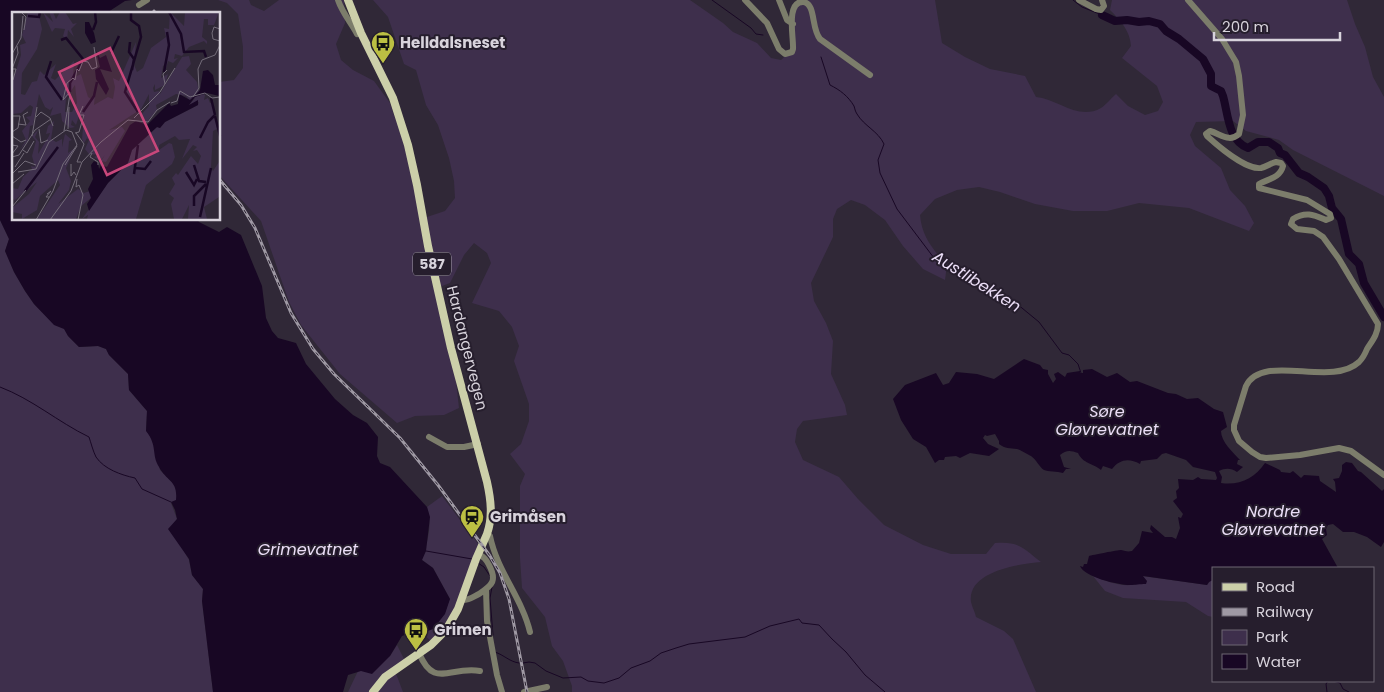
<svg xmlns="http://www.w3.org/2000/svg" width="1384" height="692" viewBox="0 0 1384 692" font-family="Poppins,sans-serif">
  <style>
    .green { fill: #3e2f4c }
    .water { fill: #180724 }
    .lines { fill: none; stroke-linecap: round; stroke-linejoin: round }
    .stream { stroke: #180724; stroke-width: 1 }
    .river { stroke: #180724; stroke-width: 8 }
    .minor { stroke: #7c7d6b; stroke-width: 6 }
    .major { stroke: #cccfa9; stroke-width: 8 }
    .rail-casing { stroke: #9f99a4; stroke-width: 3 }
    .rail { stroke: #261e2d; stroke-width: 1; stroke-dasharray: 4; stroke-linecap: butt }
    .labels { text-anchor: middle; stroke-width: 4; stroke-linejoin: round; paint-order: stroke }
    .shield { fill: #261e2d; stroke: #a39da8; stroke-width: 1 }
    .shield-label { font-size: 14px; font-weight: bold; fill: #d8d3dc }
    .poi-label { font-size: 15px; font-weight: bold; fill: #d8d3dc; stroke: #261e2d; text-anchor: start }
    .street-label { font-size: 15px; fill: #d8d3dc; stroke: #261e2d }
    .water-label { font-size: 16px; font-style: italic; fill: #ebdef7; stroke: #261e2d }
    .inset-river { fill: none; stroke: #180724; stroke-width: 2.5 }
    .inset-road { fill: none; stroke: #736c79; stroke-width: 1 }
    .view { fill: #c8477b; fill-opacity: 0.15; stroke: #c8477b; stroke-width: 2.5 }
    .inset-edge { fill: none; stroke: #d8d3dc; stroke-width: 2.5 }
  </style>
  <rect width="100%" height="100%" fill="#302837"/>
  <path class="green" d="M218 0H249L251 5 264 11 279 0H344L345 23 336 44 341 60 353 70 374 81 390 103 395 118 405 139 424 218 445 211 455 198 454 181 449 158 438 125 426 105 416 70 404 64 388 17 373 0H690L723 23 733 32 757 43 771 58 781 60 791 51 793 8 804 0H935L942 43 965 57 990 69 1025 76 1036 97C1058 99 1078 121 1101 108 1106 105 1111 98 1116 94L1128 106 1145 115 1158 111 1163 102 1157 86 1122 58 1131 46C1130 31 1121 21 1110 10L1112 0H1347L1355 24 1365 47 1373 77 1384 97V196L1293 150 1279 140 1246 131 1233 121 1196 122 1190 135 1195 146 1221 168 1230 190 1245 206 1254 223 1249 231 1189 208 1139 203 1107 211H1073L1035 204 1000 192 979 187 957 190 935 199 920 215C922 237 932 248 947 265L945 280 923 269 903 246 885 220 865 205 851 200 837 209 833 219V237L811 283 814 301 826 323 833 341 831 374 845 405 847 415 803 421 797 429 795 442 803 460 839 477 858 499 884 525 923 545 951 554H986L995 543C1019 541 1023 548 1041 562 1019 564 967 571 971 602 972 607 975 612 976 617L1004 631 1013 639 1036 692H572V686L563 661 552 646 545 617 522 588 520 558V486L525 474 510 454 521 444 529 421V404L514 361 519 346 512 327 499 311 472 303 491 263 487 253 474 243 464 255 450 283 437 288 455 372 459 408 444 415 415 416 397 423 340 374 301 325 289 302 261 221 219 175V82L234 80 243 68V47L238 14 227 3Z
    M0 220 9 239 5 251 14 272 25 291 34 304 54 324 64 328 68 336 79 347 98 346 106 349 109 355 128 374 129 390 147 411 146 430 153 439 160 470 176 486 177 500 171 503 177 519 174 523 180 544 189 560 192 575 203 589 202 601 213 692H0Z
    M442 496 479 545 452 616 443 630 431 641 422 633 433 629 450 599 433 568 422 560C427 543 433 525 427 507Z
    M1093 576C1106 581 1125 589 1139 583L1142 576 1207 585 1211 580 1213 581V617L1208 616 1186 602 1123 598 1105 591Z
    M397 645 406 663 395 671 403 692H348L358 671 390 656Z"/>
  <path class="water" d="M0 0H132L125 1 105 14H14V219H197L199 222 219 232 227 227 241 235 262 286 266 318 272 331 278 338 296 343 306 364 335 399 353 415 367 423 378 437 377 456 380 463 390 467 427 507 430 517 426 551 422 560 433 568 450 599 445 614 433 629 422 633 413 632 402 636 390 656 372 674 361 671 348 675 343 692H213L202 601 203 589 192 575 189 559 168 529 177 519 175 510 171 502 176 500C178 480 167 482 159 467 151 454 158 446 146 431L147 411 129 390 128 374 109 355 106 349 98 346 79 347 68 336 64 329 54 325 34 304 25 291 14 272 5 251 9 239 0 220Z
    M1024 359 1040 365 1043 369 1048 370V374L1053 383 1056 379 1054 374 1058 372 1065 377 1067 373 1080 371V373H1083V370L1092 369 1107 377 1117 373 1130 382 1137 381 1168 393 1176 394 1187 399 1198 398 1214 409 1223 412 1227 427 1221 431C1221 442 1233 452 1240 460H1238L1237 464 1243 467 1237 472C1231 468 1225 468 1219 471L1222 477 1221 483C1239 486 1255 478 1265 463L1280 470 1281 472 1290 473 1293 471 1301 478 1304 475 1319 476 1320 481 1336 492 1335 482 1333 479 1339 478 1342 471V465L1346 462 1352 463 1358 471 1361 472 1381 490 1382 491 1384 489V542L1381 547 1367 537 1354 532H1343L1333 524 1328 525 1326 529 1327 535 1322 539 1338 568H1213V580L1209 582 1207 585 1143 576 1147 581 1146 584C1139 584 1136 585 1130 585 1118 585 1084 577 1080 566L1083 567 1084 564H1087L1089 556C1092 555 1118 550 1121 550 1126 551 1127 552 1132 551L1139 543 1142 531 1153 533 1150 529 1151 525 1165 537H1172L1176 539 1180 528 1178 517 1181 518 1183 514 1173 501 1177 498 1176 491 1179 488 1178 479 1193 480 1198 477 1201 479 1216 480 1217 478 1215 472 1193 467 1186 460 1166 453 1162 454 1157 459 1141 461 1140 464C1129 458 1120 459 1112 469L1103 466 1101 470C1093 463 1083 464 1078 453 1070 450 1066 450 1060 455L1064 467 1071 469H1066L1063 473C1057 471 1048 472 1044 470 1039 467 1037 460 1031 456 1027 454 1021 450 1017 449 1010 448 1005 449 999 444V441L995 434 987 436 985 435 983 438 988 444 999 449 989 456 970 453 960 458 956 456 945 457 944 460H939L935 463 926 447 913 439 901 420 893 399 905 385 936 373 943 385 949 383 956 372 977 374 994 379Z"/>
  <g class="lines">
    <path class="stream" d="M712 0 751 28 756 34 763 35
      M1073 0 1082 7 1102 15
      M821 57 830 85C840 90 848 96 854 106 855 109 855 111 857 114 864 126 878 131 884 144L878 160 880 173 897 209 934 258 947 268 1011 299 1039 322 1062 353 1069 355 1078 364 1081 373
      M0 387C32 399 58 422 89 437 91 443 93 451 96 457 104 469 121 475 135 478L142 489 171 502
      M426 551 472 559
      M478 563 484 567 490 576
      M492 587 490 598 493 635
      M495 652C504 655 510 662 519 663
      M523 663 529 662 535 663 546 671 563 678 581 677 588 681 604 683 619 678 631 668 650 661 661 653 676 648 689 644 745 637 770 626 799 619 802 623 819 625 832 639 846 652 865 675 885 692
      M1333 681 1340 683 1343 689 1349 692
      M1327 692 1326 684 1328 681"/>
    <path class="river" d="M1102 15 1115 21 1127 20 1139 22 1149 21 1160 24 1166 31 1179 39 1203 59 1211 74V86L1221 91 1223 96C1228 113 1228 141 1248 148L1258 142H1269L1278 148 1280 153 1285 155 1299 173 1308 177 1324 188 1329 196 1332 208 1341 219 1349 254 1359 264 1364 283 1384 317"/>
    <path class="minor" d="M338 0C342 12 351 23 357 34
      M745 0 767 23 779 49 785 54 792 52 793 49C794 39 785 0 804 2 816 5 811 28 820 39L870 75
      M779 0 787 20 793 24
      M1079 0 1096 9 1101 10 1104 6 1102 0
      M1188 0 1222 39 1236 62 1239 76 1243 115 1239 134C1229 143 1221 134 1210 131L1206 134 1207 136C1218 146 1246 170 1261 168 1266 167 1271 163 1276 162L1281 163 1283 166C1280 178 1268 179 1259 184V188L1307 200 1330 214 1331 218 1326 220C1314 215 1306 211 1293 219L1291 224 1297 229 1314 231 1323 237 1339 259 1378 324C1378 334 1372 341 1367 349 1365 354 1363 358 1359 362 1331 388 1263 352 1246 386L1234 425V430L1239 441 1252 452 1260 457 1266 458 1300 455 1339 448 1351 451 1384 475
      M139 5 147 0
      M429 437 447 447H464L478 444
      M487 534 490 536C497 571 522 598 530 632
      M486 590 487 621 497 675 502 692
      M461 600C468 601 473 597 479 594 493 585 497 580 489 565 486 559 484 557 478 554
      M419 653C434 689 449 666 480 671
      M524 692 547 687"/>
    <path class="major" d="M348 0 361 33 393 98 408 145 417 185 428 246 451 348 487 482C491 500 493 517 487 534L476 559 458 609 446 630 431 645 385 677 373 692"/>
    <g class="rail-casing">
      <path id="rail" d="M153 14 154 11
        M219 179 241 205 255 228 291 313 313 349 334 374 400 438 438 485 490 556 500 573 509 599 527 692"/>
    </g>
    <use href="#rail" class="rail"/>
  </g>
  <defs>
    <g id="bus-pin" transform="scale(1.25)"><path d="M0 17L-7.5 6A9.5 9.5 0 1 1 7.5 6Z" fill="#bcbf43" stroke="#261e2d"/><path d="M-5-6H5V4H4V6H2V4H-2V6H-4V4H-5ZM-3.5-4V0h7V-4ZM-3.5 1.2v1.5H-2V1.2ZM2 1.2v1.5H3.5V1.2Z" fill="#111"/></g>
    <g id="station-pin" transform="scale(1.25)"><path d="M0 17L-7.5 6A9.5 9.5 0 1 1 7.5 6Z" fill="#bcbf43" stroke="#261e2d"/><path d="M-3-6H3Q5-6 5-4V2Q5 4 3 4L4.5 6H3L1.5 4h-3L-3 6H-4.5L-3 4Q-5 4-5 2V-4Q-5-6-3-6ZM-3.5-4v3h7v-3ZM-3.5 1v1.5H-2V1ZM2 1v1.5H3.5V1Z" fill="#111"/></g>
  </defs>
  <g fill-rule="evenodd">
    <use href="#bus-pin" x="383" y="43"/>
    <use href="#station-pin" x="472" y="517"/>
    <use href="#bus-pin" x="416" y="630"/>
  </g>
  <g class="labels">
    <rect class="shield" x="413" y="252.5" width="38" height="23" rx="4"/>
    <g class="shield-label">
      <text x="432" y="269">587</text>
    </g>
    <g class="poi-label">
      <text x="400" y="48">Helldalsneset</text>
      <text x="490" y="522">Grimåsen</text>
      <text x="434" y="635">Grimen</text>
    </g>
    <g class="street-label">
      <text transform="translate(467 348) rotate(76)" y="5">Hardangervegen</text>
    </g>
    <g class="water-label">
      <text transform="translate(977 281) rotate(32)" y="6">Austlibekken</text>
      <text x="1107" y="417">Søre<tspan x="1107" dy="18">Gløvrevatnet</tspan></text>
      <text x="1273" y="517">Nordre<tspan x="1273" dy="18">Gløvrevatnet</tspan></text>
      <text x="308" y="555">Grimevatnet</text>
    </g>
  </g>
  <g transform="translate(12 12)">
    <rect width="208" height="208" fill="#302837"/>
    <path d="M16 0H26L30 17 25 37 10 61 9 82 13 83 20 70 25 69 28 59 32 63 44 52 39 66 43 68 62 49 61 66 69 62 76 85 79 87 83 83 82 93 96 85 101 87 103 75 101 66 107 69 124 30 122 53 125 60 131 56 139 36 154 25 152 16 157 17 158 0 172 14 173 0H207L202 13H196V7H192L190 25 195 29V32L192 29 177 35 170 44 163 42 162 47 166 46 161 51 156 49 154 56V51L151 54 149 66 156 62 153 73 143 78V72L141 76 142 80 147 79 148 82 170 45 177 44 179 52 174 58 185 70 187 80 193 83 192 88 196 86 198 91 201 90 205 117 201 119 199 156 201 159 207 150V185L192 195 195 207H176L177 193 170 207H162L159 192 162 186 157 182 163 172 160 166 164 161 166 163 179 144 186 152 189 144 185 138 181 139 185 135 181 133 170 147 178 127 167 128 163 124 147 133V138L157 131 160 132 163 145 160 152 134 173 124 207H75L76 203 70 207 96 171 115 152 120 138 145 115 148 116 153 110 186 93 187 90 177 93 183 86 177 88 174 84 164 82 144 93 145 98 132 113 128 104 137 94V82L129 97 97 118 110 115 113 119 94 150 89 149 93 143 88 149 82 145 87 143 77 142 73 137 77 128 75 126 72 131 70 127 72 105 67 104 64 113 60 108 59 113 63 115 58 116 50 109 49 101 38 104 41 95 38 98 33 95 27 82 21 113 18 114 16 128 8 138 14 128 10 119 18 109 14 105 19 104 21 95 18 93 9 101 0 102V71L9 43 8 33 14 31 10 23ZM63 73 65 91 60 100H53L54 86ZM31 0 41 10 37 0H41L44 7 48 0H53L61 12 65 11 59 17 62 25 56 18 55 28 51 24 53 17 43 16 40 20ZM42 109 39 127 44 130 50 127V135L53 122 60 128 57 129 56 141 63 136 54 156 59 169 57 178 46 192 66 177 72 181 78 179 79 186 69 194 64 207H25L48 173 46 168 28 184 25 198 10 207V202L0 200V196L17 182 25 170 3 188 0 187V176L6 177 11 165 20 157 19 154 23 155 20 144 24 129 20 124 26 118 23 125 27 130 26 142 37 124 38 121 34 122 36 114Z" fill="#3e2f4c" fill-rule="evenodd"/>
    <path d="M73 10H77L82 21 84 30 79 32 73 21ZM84 39 88 46 94 43 100 60 88 57 97 77 94 83 84 67 83 58 88 55ZM196 58 201 63 203 73H207V84L195 81 183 85 177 93 186 88V93L153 110 148 116 145 115 120 138 116 151 96 171 77 199 75 192 79 186 76 177 81 167 79 153 82 149 86 151 87 157 89 153 95 155 118 113 124 109 135 113 157 91 159 94 166 92 167 82 178 88 188 78 191 59Z" fill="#180724"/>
    <path class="inset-river" d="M119 0V8L127 14 129 25 113 80 126 100M157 0 169 22 172 40 192 39 194 45M16 4 27 5 28 0M81 18 84 10 83 0M49 28 54 26 71 47M118 30 117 40 122 47 120 58M99 41 107 24M39 49 34 65 50 88M152 60 157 33 155 20M58 80V71L70 49M199 86 203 103M71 100 82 84 85 70M203 104 208 124M188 126 196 110 203 103M182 153 187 169 194 170M123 156 133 157 139 149M174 160 182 173 185 167M122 162 126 133M13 179 46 135M182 194V184L194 172M188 205 199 156"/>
    <path class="inset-road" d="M9 0 14 5 12 18M208 17 202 15 200 21 201 27 208 29M0 42 9 26 11 4M0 57 6 41 5 34M0 57H4L1 68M153 72 151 62 155 58M57 81 51 88 55 71 61 66 63 68 65 57 67 59 71 49 76 50 80 57 85 55 82 35M181 85 187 76 186 57 190 48 203 43 208 33M159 91 165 89 168 79 178 85 193 81 200 86 208 85M0 104H8L6 116 0 120M24 105 29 100 38 106 41 114M122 106 148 80 163 56M6 112 14 113 11 103 16 100M27 117 29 131 36 128M56 117 57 95M52 119 58 82M63 121 67 120 72 103H67L71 94M64 121 72 132 65 150H69M0 124 9 130 14 128M20 124 25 95M0 133 6 134 0 142M11 138 15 141 22 129M80 141 78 145 86 150V153M0 145 7 143 23 118 39 107M59 152V164L62 160 64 163M53 153 65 134M3 155 12 141M6 160 24 157 37 130 54 118 60 120 65 133 51 152 41 179 24 208M0 162 13 149 24 153M65 167 64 175 67 173 71 183 66 208M0 172 12 162M35 182 39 179 34 185H37M0 195 14 178M38 208 59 179 70 150 89 130 116 108 136 110 145 98 158 90"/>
    <path class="view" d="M98 36 146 139 95 163 47 60Z"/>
    <rect width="208" height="208" class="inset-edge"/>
  </g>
  <rect x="1212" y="567" width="162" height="115" fill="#261e2d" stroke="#6d6673"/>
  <rect x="1222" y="583" width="25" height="8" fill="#cccfa9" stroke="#6d6673"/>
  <text x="1256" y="592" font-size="15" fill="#d8d3dc">Road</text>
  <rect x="1222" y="608" width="25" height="8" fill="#9f99a4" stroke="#6d6673"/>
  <text x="1256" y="617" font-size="15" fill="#d8d3dc">Railway</text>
  <rect x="1222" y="630" width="25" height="15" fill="#3e2f4c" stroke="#6d6673"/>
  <text x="1256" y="642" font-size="15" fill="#d8d3dc">Park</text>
  <rect x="1222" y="654" width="25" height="15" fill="#180724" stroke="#6d6673"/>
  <text x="1256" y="667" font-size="15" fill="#d8d3dc">Water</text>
  <path d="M1214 32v8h126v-8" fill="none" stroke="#d8d3dc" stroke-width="2.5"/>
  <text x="1222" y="32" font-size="15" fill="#d8d3dc" stroke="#261e2d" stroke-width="4" paint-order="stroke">200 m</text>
</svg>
